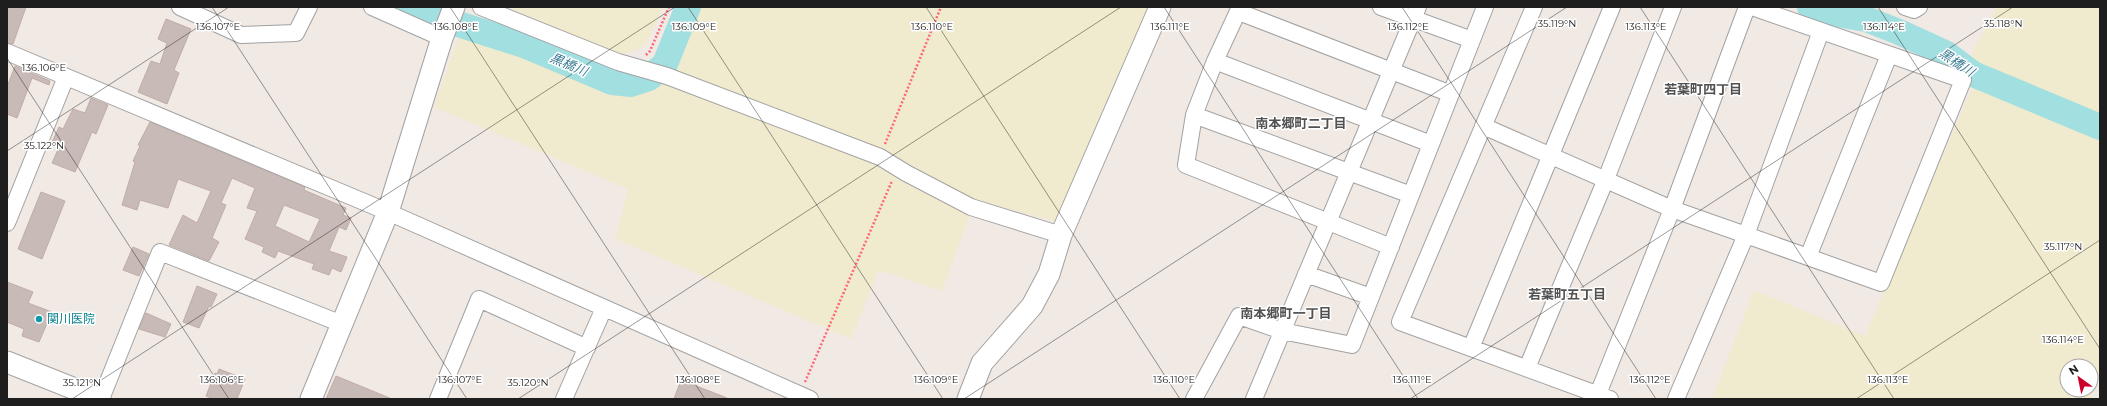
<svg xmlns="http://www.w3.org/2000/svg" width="2107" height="406" viewBox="0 0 2107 406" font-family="Montserrat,'Noto Sans JP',sans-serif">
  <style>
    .farmland { fill: #f0ebce; fill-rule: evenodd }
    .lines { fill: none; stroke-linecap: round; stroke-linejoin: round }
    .river { stroke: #a2dfe0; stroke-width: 26 }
    .building { fill: #c8bab7; stroke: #c2aca5; fill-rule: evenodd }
    .minor-casing { stroke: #a2a2a2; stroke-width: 18 }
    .tertiary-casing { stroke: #a2a2a2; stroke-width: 23 }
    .path { stroke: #ff6676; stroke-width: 2.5; stroke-dasharray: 2 2; stroke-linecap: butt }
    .minor { stroke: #fff; stroke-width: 16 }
    .tertiary { stroke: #fff; stroke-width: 21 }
    .ticks { fill: none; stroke: #1e1e1e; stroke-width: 1; stroke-opacity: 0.45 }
    .culture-dot { fill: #0f9aa8; stroke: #fff; stroke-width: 1.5 }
    .labels { text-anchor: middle; stroke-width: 3; stroke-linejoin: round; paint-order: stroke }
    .culture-label { font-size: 12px; fill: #0d838f; stroke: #fff; text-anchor: start }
    .water-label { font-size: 13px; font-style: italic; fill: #3b7a93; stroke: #fff }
    .neighbourhood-label { font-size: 13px; font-weight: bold; fill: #515151; stroke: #fff }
    .ticks-label { font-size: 10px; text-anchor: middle; fill: #1e1e1e; stroke: #fff; stroke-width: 3; stroke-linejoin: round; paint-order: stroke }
  </style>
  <rect width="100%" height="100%" fill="#f0e9e4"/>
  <path class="farmland" d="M506 7H664L645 45 632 52 620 54Z
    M698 7H1150L1057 222 975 200 942 291 879 270 851 339 616 239 628 189 434 107 460 34 604 87 632 90 655 84 673 66Z
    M1997 7H2100V375L2090 399H1712L1754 290 1865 336 1981 67 1969 58ZM2067 366H2091V390H2067Z"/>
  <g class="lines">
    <path class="river" d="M411 7 430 15 524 45 612 82 631 84 649 78 665 64 688 7
      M1810 7 1819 11 1866 19 1899 32 1945 53 1973 74 2100 127"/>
  </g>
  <path class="building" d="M7 7H26L13 44 7 43Z
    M166 19 191 29 174 70 179 73 167 104 138 92 151 61 160 64 167 43 158 39Z
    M15 66 50 81 49 85 32 78 17 118 7 114V87Z
    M91 98 108 105 96 134 92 132 75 172 52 163 60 145 52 142 59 127 63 129 73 109 85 113Z
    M150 122 305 187 304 190 346 208 343 215 351 218 346 230 339 227 329 251 347 257 341 272 332 268 329 275 312 269 314 264 278 251 275 258 262 252 264 247 245 239 257 211 247 208 255 188 232 178 221 203 226 205 212 238 219 242 209 261 169 245 183 215 197 223 211 191 178 179 168 208 140 200 137 210 122 205 135 162 133 161 140 146 138 145ZM284 205 320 219 309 242 275 226Z
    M41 192 65 201 42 259 18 249Z
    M133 247 149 254 139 276 123 270Z
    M7 282 33 292 28 303 52 312 39 342 22 336 24 329 7 322Z
    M197 286 217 294 211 307 209 306 199 328 183 322Z
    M146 313 171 324 165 337 139 329Z
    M219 369 245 379 237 399H214L206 396 215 373 217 374Z
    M336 376 392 399H326Z
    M681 380 727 398V399H674Z"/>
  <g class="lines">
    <g class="minor-casing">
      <path id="minor" d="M180 7 241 35 296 33 309 7
        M372 7 442 38
        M481 7 618 62 667 76 880 157 906 173 971 207 1061 235
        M1240 7 1215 61 1194 115 1186 165 1391 247
        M1381 7 1472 40
        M1534 7 1400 322 1610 399
        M1905 7 1914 10 1919 7
        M1239 12 1451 94
        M7 52 388 212 810 399
        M1215 61 1431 144
        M1194 115 1411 195
        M1483 126 1672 209 1746 235 1821 31
        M7 223 66 77
        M1808 257 1889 55
        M1306 274 1371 297
        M1471 348 1612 7
        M1527 368 1606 179 1673 7
        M1598 394 1672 209 1747 7
        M101 399 160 252 342 324
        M438 399 479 299 587 348
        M564 399 604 308
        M1194 399 1239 316 1282 331 1352 345 1485 7
        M1254 399 1418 7
        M1676 399 1746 235 1881 283 1963 80 1752 7"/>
    </g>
    <g class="tertiary-casing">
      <path id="tertiary" d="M7 362 100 399
        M311 399 388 212 442 38 454 7
        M968 399 982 363 1032 306 1049 274 1061 235 1160 7
        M1595 399 1598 394"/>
    </g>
    <path class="path" d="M646 55 650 51 669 7
      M885 144 941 7
      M805 382 892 181"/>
    <use href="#minor" class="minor"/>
    <use href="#tertiary" class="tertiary"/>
  </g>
  <path class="ticks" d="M212 7 467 399M450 7 705 399M688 7 943 399M926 7 1180 399M1164 7 1418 399M1402 7 1656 399M1640 7 1894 399M1878 7 2100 349M7 58 229 399M7 151 229 7M72 399 675 7M518 399 1121 7M964 399 1567 7M1410 399 2013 7M1856 399 2100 240"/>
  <circle class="culture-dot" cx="39" cy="319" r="4"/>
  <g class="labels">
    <g class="culture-label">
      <text x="47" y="323">関川医院</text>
    </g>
    <g class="water-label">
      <text transform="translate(1957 62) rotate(33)" y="5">黒橋川</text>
      <text transform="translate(569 64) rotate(23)" y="5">黒橋川</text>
    </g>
    <g class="neighbourhood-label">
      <text x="1703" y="94">若葉町四丁目</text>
      <text x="1301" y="128">南本郷町二丁目</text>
      <text x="1567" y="299">若葉町五丁目</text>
      <text x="1286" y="318">南本郷町一丁目</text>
    </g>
  </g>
  <g class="ticks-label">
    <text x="1557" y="27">35.119°N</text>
    <text x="2003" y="27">35.118°N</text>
    <text x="218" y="30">136.107°E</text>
    <text x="456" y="30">136.108°E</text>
    <text x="694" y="30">136.109°E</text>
    <text x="932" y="30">136.110°E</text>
    <text x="1170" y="30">136.111°E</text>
    <text x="1408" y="30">136.112°E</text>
    <text x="1646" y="30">136.113°E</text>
    <text x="1884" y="30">136.114°E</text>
    <text x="44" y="71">136.106°E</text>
    <text x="44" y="149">35.122°N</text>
    <text x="2063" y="250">35.117°N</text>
    <text x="2063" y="343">136.114°E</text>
    <text x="222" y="383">136.106°E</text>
    <text x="460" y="383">136.107°E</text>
    <text x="698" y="383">136.108°E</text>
    <text x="936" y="383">136.109°E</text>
    <text x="1174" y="383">136.110°E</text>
    <text x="1412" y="383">136.111°E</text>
    <text x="1650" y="383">136.112°E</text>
    <text x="1888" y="383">136.113°E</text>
    <text x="82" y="386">35.121°N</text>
    <text x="528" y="386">35.120°N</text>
  </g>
  <rect width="2107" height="406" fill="none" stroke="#1e1e1e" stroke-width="16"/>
  <g transform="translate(2079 378) rotate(327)"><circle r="19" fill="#ffffff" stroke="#a5a5a5"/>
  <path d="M0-3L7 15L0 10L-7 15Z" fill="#cd002b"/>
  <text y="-6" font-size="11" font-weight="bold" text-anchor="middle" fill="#1e1e1e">N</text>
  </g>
</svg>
